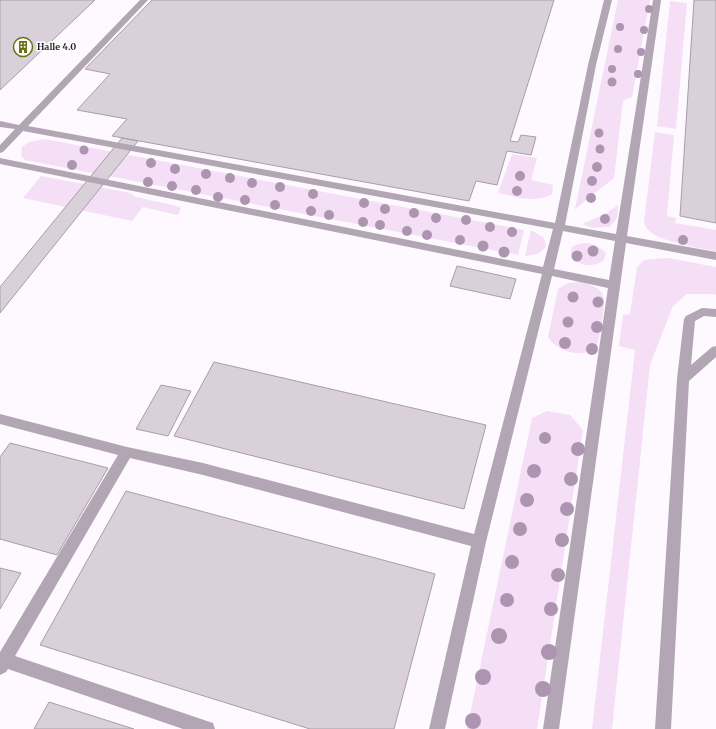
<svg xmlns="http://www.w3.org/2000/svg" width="716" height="729" viewBox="0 0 716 729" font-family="Merriweather,serif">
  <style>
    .green { fill: #f4dff7 }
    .building { fill: #d9d0da; stroke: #a79ea8 }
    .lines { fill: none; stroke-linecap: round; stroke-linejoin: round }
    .minor { fill: #b2a5b4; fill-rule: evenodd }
    .tree { fill: #ad95b1 }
    .labels { text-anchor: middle; stroke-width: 3; stroke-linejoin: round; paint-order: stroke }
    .far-poi-label { font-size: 9px; font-weight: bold; fill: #211e22; stroke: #fff; text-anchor: start }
  </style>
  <rect width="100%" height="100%" fill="#fdf9fe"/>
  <path class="green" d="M618 0H650L632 97 623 101 614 178 575 209Z
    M670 1 687 3 676 129 657 126Z
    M655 132 674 135 667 216 676 218 675 223 716 230V251C699 248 660 242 648 230 646 228 645 225 644 222Z
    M45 139 524 230 518 255 25 160 21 155 22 147 29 142Z
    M512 154 537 158 531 180 553 185 552 194C534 204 518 197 498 193Z
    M41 176 131 193 136 197 181 207 178 215 143 207 132 221 23 198Z
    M618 205 617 218 610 227 592 228 582 224 607 213Z
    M531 230 544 238 546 246C541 254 534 255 525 256Z
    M585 243C593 243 600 247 606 253L604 260C593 270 566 265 572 247L578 244Z
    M668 258 716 267V295L712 294H687L673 306 650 365 612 729H592L635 350 619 346 623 315 630 314 637 267 644 260Z
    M580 282C607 288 606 296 602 321 600 330 599 340 596 349 581 358 557 352 548 337L558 289 568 283Z
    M547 411 570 415 583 430 537 729H467L532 418Z"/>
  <path class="building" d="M0 0H95L0 90Z
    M152 0H554L510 141 518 142 521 135 536 137 531 155 507 151 497 185 476 181 469 201 112 136 127 119 77 110 110 74 85 69Z
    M694 0H716V223L680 216Z
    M122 138 138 141 0 313V287Z
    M457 266 516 279 510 299 450 286Z
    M214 362 486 425 464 509 174 436Z
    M161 385 191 391 168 436 136 429Z
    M10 443 108 468 57 555 0 539V457Z
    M126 491 435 574 394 729H310L40 645Z
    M0 568 21 573 0 609Z
    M49 702 134 729H34Z"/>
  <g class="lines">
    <path class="minor" d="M140 0H148L28 126 555 223 588 65 604 0H612L596 65 565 225 616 234 653 0H661L627 236 716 252V260L626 243 559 729H543L608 288 552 276 486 542 445 729H429L471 546 203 475 130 458 15 656 207 721 213 723 215 729H183L8 669 6 672 0 675V652L118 455 0 424V414L127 447 203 463 474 534 542 274 0 164V158L543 267 553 229 23 131 3 152 0 153V145L15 129 0 127V121L19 125ZM563 231 615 241 609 280 554 269Z
      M702 308 716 309V317L704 316 695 321 691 365 712 347 716 346V357L689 381 671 729H655L677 379 684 319 686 316Z"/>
  </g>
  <g class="tree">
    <circle cx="649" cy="9" r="4"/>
    <circle cx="620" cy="27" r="4"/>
    <circle cx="644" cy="30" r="4"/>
    <circle cx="618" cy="49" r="4"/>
    <circle cx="641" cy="52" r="4"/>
    <circle cx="612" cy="69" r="4"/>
    <circle cx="638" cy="74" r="4"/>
    <circle cx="612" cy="82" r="4.5"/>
    <circle cx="599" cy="133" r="4.5"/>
    <circle cx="600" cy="149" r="4.5"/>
    <circle cx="84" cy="150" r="4.5"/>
    <circle cx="151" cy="163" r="5"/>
    <circle cx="72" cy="165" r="5"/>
    <circle cx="597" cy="167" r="5"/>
    <circle cx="175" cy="169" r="5"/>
    <circle cx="206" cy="174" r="5"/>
    <circle cx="520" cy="176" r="5"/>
    <circle cx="230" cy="178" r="5"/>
    <circle cx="592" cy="181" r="5"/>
    <circle cx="148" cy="182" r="5"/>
    <circle cx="252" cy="183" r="5"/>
    <circle cx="172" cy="186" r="5"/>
    <circle cx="280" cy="187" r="5"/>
    <circle cx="196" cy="190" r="5"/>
    <circle cx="517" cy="191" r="5"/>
    <circle cx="313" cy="194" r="5"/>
    <circle cx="218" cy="197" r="5"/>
    <circle cx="591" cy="198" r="5"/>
    <circle cx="245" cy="200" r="5"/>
    <circle cx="364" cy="203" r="5"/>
    <circle cx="275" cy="205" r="5"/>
    <circle cx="385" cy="209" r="5"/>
    <circle cx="311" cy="211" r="5"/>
    <circle cx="414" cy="213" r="5"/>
    <circle cx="329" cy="215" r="5"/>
    <circle cx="436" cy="218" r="5"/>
    <circle cx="605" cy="219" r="5"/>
    <circle cx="466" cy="220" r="5"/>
    <circle cx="363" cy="222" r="5"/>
    <circle cx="380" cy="225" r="5"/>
    <circle cx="490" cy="227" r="5"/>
    <circle cx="407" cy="231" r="5"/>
    <circle cx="512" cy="232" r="5"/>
    <circle cx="427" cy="235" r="5"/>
    <circle cx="460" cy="240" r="5"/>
    <circle cx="683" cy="240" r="5"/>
    <circle cx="483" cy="246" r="5.5"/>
    <circle cx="593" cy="251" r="5.5"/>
    <circle cx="504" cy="252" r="5.5"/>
    <circle cx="577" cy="256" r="5.5"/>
    <circle cx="573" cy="297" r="5.5"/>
    <circle cx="598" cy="302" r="5.5"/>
    <circle cx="568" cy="322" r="5.5"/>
    <circle cx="597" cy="327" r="6"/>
    <circle cx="565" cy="343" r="6"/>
    <circle cx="592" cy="349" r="6"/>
    <circle cx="545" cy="438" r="6"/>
    <circle cx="578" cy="449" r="7"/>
    <circle cx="534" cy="471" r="7"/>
    <circle cx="571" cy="479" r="7"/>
    <circle cx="527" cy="500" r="7"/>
    <circle cx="567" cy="509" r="7"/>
    <circle cx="520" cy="529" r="7"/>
    <circle cx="562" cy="540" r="7"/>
    <circle cx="512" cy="562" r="7"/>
    <circle cx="558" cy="575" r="7"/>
    <circle cx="507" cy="600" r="7"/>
    <circle cx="551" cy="609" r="7"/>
    <circle cx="499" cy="636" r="8"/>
    <circle cx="549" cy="652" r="8"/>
    <circle cx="483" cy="677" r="8"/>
    <circle cx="543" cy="689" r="8"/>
    <circle cx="473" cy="721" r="8"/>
  </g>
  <defs>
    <g id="building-ring" transform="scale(1)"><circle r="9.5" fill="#fff" stroke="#6c6f13" stroke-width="1.5"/><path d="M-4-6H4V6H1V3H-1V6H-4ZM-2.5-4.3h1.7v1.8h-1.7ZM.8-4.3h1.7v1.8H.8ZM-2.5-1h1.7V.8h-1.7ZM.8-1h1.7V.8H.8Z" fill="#6c6f13"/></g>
  </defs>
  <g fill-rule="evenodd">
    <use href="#building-ring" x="23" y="47"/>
  </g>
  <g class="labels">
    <g class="far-poi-label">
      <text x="37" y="50">Halle 4.0</text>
    </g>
  </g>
</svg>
